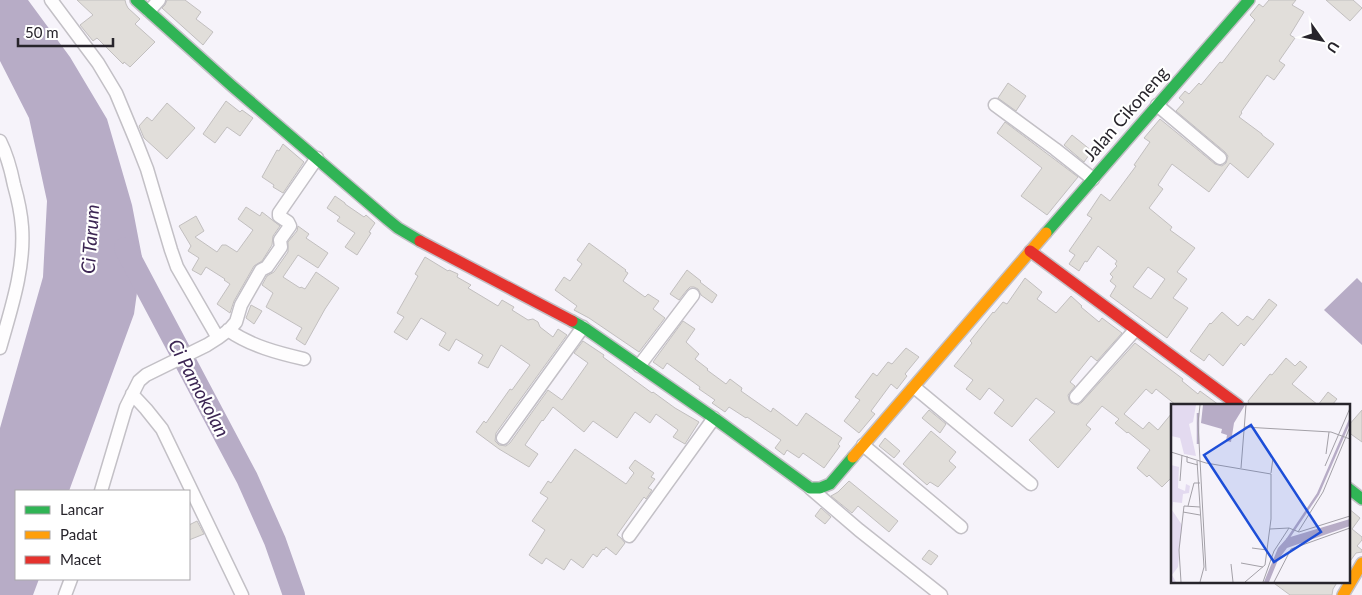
<svg xmlns="http://www.w3.org/2000/svg" width="1362" height="595" viewBox="0 0 1362 595" font-family="Lato,sans-serif">
  <style>
    .water { fill: #b7acc6 }
    .lines { fill: none; stroke-linecap: round; stroke-linejoin: round }
    .river { stroke: #b7acc6; stroke-width: 22 }
    .building { fill: #e1deda; stroke: #c2bfbf; fill-rule: evenodd }
    .street-casing { stroke: #c3c0c6; stroke-width: 15 }
    .fast-casing { stroke: #c3c0c6; stroke-width: 14 }
    .slow-casing { stroke: #c3c0c6; stroke-width: 14 }
    .jam-casing { stroke: #c3c0c6; stroke-width: 14 }
    .street { stroke: #fefdfe; stroke-width: 12 }
    .fast { stroke: #30b455; stroke-width: 11 }
    .slow { stroke: #ff9f0a; stroke-width: 11 }
    .jam { stroke: #e5322d; stroke-width: 11 }
    .labels { text-anchor: middle; stroke-width: 4.5; stroke-linejoin: round; paint-order: stroke }
    .street-label { font-size: 18px; fill: #27242b; stroke: #fff }
    .water-label { font-size: 19px; font-style: italic; fill: #3c2653; stroke: #fff }
    .inset-river { fill: none; stroke: #b7acc6; stroke-width: 2.5 }
    .inset-road { fill: none; stroke: #a3a0a7; stroke-width: 1 }
    .view { fill: #1d4ed8; fill-opacity: 0.15; stroke: #1d4ed8; stroke-width: 2.5 }
    .inset-edge { fill: none; stroke: #27242b; stroke-width: 2.5 }
  </style>
  <rect width="100%" height="100%" fill="#f6f3fa"/>
  <path class="water" d="M0 0H28L70 57 107 119 132 205 142 257 134 314 69 491H16V579H39L33 595H0V428L43 277 47 201 29 118 0 61Z
    M1357 278 1362 283V345L1324 310Z"/>
  <g class="lines">
    <path class="river" d="M125 248 247 478 275 541 294 595"/>
  </g>
  <path class="building" d="M77 0H125L126 4 128 8 140 19 135 24 155 42 130 67 124 62 123 64 97 38 93 41 80 25 93 15Z
    M167 0H185L201 12 196 19 213 32 203 45 162 8 165 5Z
    M1269 0H1296L1292 5 1304 12 1290 35 1295 38 1279 61 1285 65 1274 80 1267 75 1241 112 1242 113 1239 117 1262 134V135L1274 144 1248 178 1230 163 1209 192 1172 164 1158 185 1163 189 1149 208 1172 227 1170 230 1195 248 1177 272 1187 279 1173 298 1188 308 1167 338 1110 296 1116 286 1110 281 1113 277 1110 274 1117 266 1115 264 1117 261 1098 246 1087 262 1085 261 1079 271 1069 264 1075 255 1069 251 1092 218 1087 215 1101 194 1110 201 1136 166 1134 165 1150 142 1144 138 1160 119 1215 164 1222 166 1226 163 1228 156 1225 152 1176 111 1184 102 1179 98 1185 91 1189 94 1199 83 1201 85 1220 62 1222 63 1255 20 1250 15 1259 4 1263 7ZM1148 267 1165 279 1151 299 1133 287Z
    M1326 0H1353L1362 8 1350 21Z
    M1008 83 1026 96 1016 111 998 98Z
    M226 101 240 112 242 110 253 118 240 136 227 127 215 143 203 134Z
    M167 103 195 128 167 159 144 138 139 126 147 117 152 121Z
    M1005 122 1078 177 1047 215 1021 196 1042 168 997 133Z
    M1072 135 1092 151 1084 162 1064 145Z
    M283 144 304 162 283 193 273 187 274 185 262 177 277 150 279 151Z
    M335 196 345 203V204L364 217 366 215 375 223 369 232 371 233 357 255 345 247 355 233 337 221 340 217 327 208Z
    M246 207 260 216 262 212 280 226 273 236 272 245 262 261 254 266 234 301 230 313 217 304 230 284 224 280 225 279 206 267 201 275 192 270 199 258 188 251 191 246 179 226 196 216 204 231 195 237 217 252 222 245H226L237 252 253 230 238 219Z
    M298 226 309 234 306 238 328 253 318 268 298 255 283 277 300 288 301 287 305 289 316 272 339 288 325 309 305 345 296 339 302 328 266 307 273 293 262 285 267 276 274 272 288 252V242L297 231Z
    M589 243 626 270 625 271 628 273 623 281 645 297 648 294 659 301 653 309 665 318 639 352 589 318 574 310 577 306 555 290 564 277 570 281 582 264 577 260Z
    M425 257 448 271 449 270 458 274 457 277 471 285 468 288 498 306 502 300 514 307 512 310 528 320 533 319 538 322 540 327 553 337 558 329 567 335 496 433 495 441 499 445 506 446 510 443 548 390 562 400 588 363 574 353 583 341 604 355 603 357 652 393 653 392 675 408 699 422 685 444 673 437 678 430 656 414 650 423 635 412 617 438 593 421 584 432 553 407 543 421 542 420 525 445 538 454 529 467 499 449 476 432 484 421 486 423 510 389 512 390 530 365 501 345 488 368 478 363 483 355 456 339 449 351 439 345 446 333 421 318 407 340 394 332 404 317 397 313 418 276 415 274Z
    M687 270 701 281 700 282 717 295 712 303 701 295 698 289 694 287H690L687 290 679 300 670 294Z
    M1025 278 1042 292 1037 299 1056 313 1071 296 1082 306 1081 307 1099 322 1102 318 1122 333 1097 361 1091 356 1070 382 1075 386 1068 395 1069 400 1071 403 1078 405 1082 402 1135 343 1183 379 1182 381 1198 394 1200 391 1219 405H1176L1156 389 1152 394 1146 389 1124 414 1143 429 1149 422 1158 430 1172 413V477L1162 487 1149 475 1147 477 1137 468 1150 450 1128 432 1127 433 1115 423 1119 419 1102 406 1086 425 1091 429 1058 468 1029 440 1055 412 1036 398 1012 427 994 413 1004 400 989 388 980 400 966 389 973 380 954 366 972 343 970 341 993 312 994 313 1003 302 1007 304Z
    M1269 299 1277 305 1244 346 1241 343 1223 366 1209 354 1204 361 1190 351 1210 323 1211 324 1222 312 1238 326 1247 316 1253 320Z
    M251 305 262 311 254 324 246 318Z
    M683 321 695 329 686 342 699 354 695 359 708 369 707 370 726 384 730 379 742 388 741 391 771 412 773 408 797 426 806 413 842 438 838 444 840 446 824 468 803 453 799 458 787 450 784 455 775 448 781 440 747 417 746 418 729 407 725 412 712 403 715 400 699 389 700 387 667 363 663 369 653 362Z
    M906 348 919 357 905 374 907 376 897 389 891 384 871 411 875 414 859 433 844 421 860 400 855 397 873 373 877 376 888 362 892 364Z
    M1286 358 1295 366 1300 361 1307 367 1292 384 1318 405 1328 392 1337 399 1332 405H1249L1248 401 1270 374 1272 375Z
    M929 410 946 424 940 433 922 418Z
    M1362 410V442L1348 432V426Z
    M931 431 956 452 949 461 956 467 938 487 930 482 927 485 903 464Z
    M885 438 900 451 894 458 879 446Z
    M575 449 626 484 634 473 629 468 635 460 654 473 651 477 655 479 648 488 652 490 646 499 644 497 617 535 621 538 625 543 616 555 606 547 604 550 603 549 597 557 593 554 583 568 571 559 564 570 546 558 542 564 529 555 545 530 532 521 548 498 540 493 548 481 551 483Z
    M849 481 898 521 889 532 858 506 852 513 831 496 838 492Z
    M821 508 831 517 825 524 815 516Z
    M1348 508 1360 518 1352 529 1362 537V540L1357 546 1362 550V552L1356 553 1348 564Z
    M197 521 204 534 189 540V525Z
    M929 550 938 556 931 565 922 559Z
    M1271 581H1338L1333 589 1332 595H1290Z"/>
  <g class="lines">
    <g class="street-casing">
      <path id="street" d="M51 0 98 63 116 93 136 141 147 169 171 250 177 267 218 338 207 345 146 375 139 381 126 407 101 491
        M149 11 159 0
        M995 105 1055 149 1093 179
        M1157 105 1220 158
        M0 141C7 155 11 170 14 185 18 199 21 213 22 227 25 268 11 309 0 348
        M228 330C251 346 278 353 304 359
        M218 338 230 329 236 322 241 305 261 270 267 267 281 247 280 240 290 226 288 222 279 216V213L317 158
        M639 366 693 295
        M914 387 1031 484
        M132 394 146 409 162 429 242 595
        M1076 397 1135 330
        M503 438 583 327
        M863 445 961 527
        M810 488 859 530 941 595
        M629 536 714 418
        M65 595 71 579"/>
    </g>
    <g class="fast-casing">
      <path id="fast" d="M136 0 232 86 387 219 398 228 420 241
        M1046 233 1249 0
        M572 321 583 327 714 418 810 488H820L830 484 853 457
        M1348 488 1362 499"/>
    </g>
    <g class="slow-casing">
      <path id="slow" d="M853 457 1046 233
        M1343 595 1362 563"/>
    </g>
    <g class="jam-casing">
      <path id="jam" d="M420 241 572 321
        M1030 251 1238 405"/>
    </g>
    <use href="#street" class="street"/>
    <use href="#fast" class="fast"/>
    <use href="#slow" class="slow"/>
    <use href="#jam" class="jam"/>
  </g>
  <g class="labels">
    <g class="street-label">
      <text transform="translate(1126 114) rotate(-49)" y="6">Jalan Cikoneng</text>
    </g>
    <g class="water-label">
      <text transform="translate(90 239) rotate(-86)" y="7">Ci Tarum</text>
      <text transform="translate(199 388) rotate(62)" y="7">Ci Pamokolan</text>
    </g>
  </g>
  <g transform="translate(1171 404)">
    <rect width="179" height="179" fill="#f6f3fa"/>
    <path d="M0 1H25L22 18 18 20 25 52 13 50 9 34 0 32ZM0 61 8 63 7 84 14 87 15 80 19 82 18 89 12 90 11 99 2 98 1 106 11 121 7 163 1 171 5 178H0Z" fill="#e3daf0"/>
    <path d="M32 1H74L63 19 60 38 55 37 56 31 50 29 51 25 30 19ZM179 115V122L116 144 107 156 98 178H93L107 144 116 134Z" fill="#b7acc6"/>
    <path class="inset-river" d="M27 9V40M116 136 147 90 179 16"/>
    <path class="inset-road" d="M29 1 27 19 35 167M73 23 160 28 179 35M0 48 35 59 100 70V115L94 161 74 178M155 50 158 28M16 52V58L27 61M26 57 33 163 29 178M154 62 179 4M70 64 75 1M100 69 102 54M9 77 11 51M17 102 23 79H29M12 108 29 111M99 125 118 124M127 128 152 88 179 23M81 144 96 146M70 159 92 163M60 160 62 178M10 178 8 146 13 102 29 103M92 178 103 147 118 124 128 128 179 112M103 178 120 145 179 124"/>
    <path class="view" d="M80 21 150 128 103 158 33 51Z"/>
    <rect width="179" height="179" class="inset-edge"/>
  </g>
  <rect x="15" y="490" width="175" height="90" fill="#ffffff" stroke="#a9a7aa"/>
  <rect x="25" y="506" width="25" height="8" fill="#30b455" stroke="#a9a7aa"/>
  <text x="60" y="515" font-size="15" fill="#27242b">Lancar</text>
  <rect x="25" y="531" width="25" height="8" fill="#ff9f0a" stroke="#a9a7aa"/>
  <text x="60" y="540" font-size="15" fill="#27242b">Padat</text>
  <rect x="25" y="556" width="25" height="8" fill="#e5322d" stroke="#a9a7aa"/>
  <text x="60" y="565" font-size="15" fill="#27242b">Macet</text>
  <g transform="translate(1322 40) rotate(123)" stroke="#ffffff" stroke-width="4" paint-order="stroke">
  <path d="M0-4L9 19L0 12L-9 19Z" fill="#27242b"/>
  <text y="-8" font-size="14" font-weight="bold" text-anchor="middle" fill="#27242b">U</text>
  </g>
  <path d="M18 38v8h95v-8" fill="none" stroke="#27242b" stroke-width="2.5"/>
  <text x="25" y="38" font-size="15" fill="#27242b" stroke="#ffffff" stroke-width="4" paint-order="stroke">50 m</text>
</svg>
